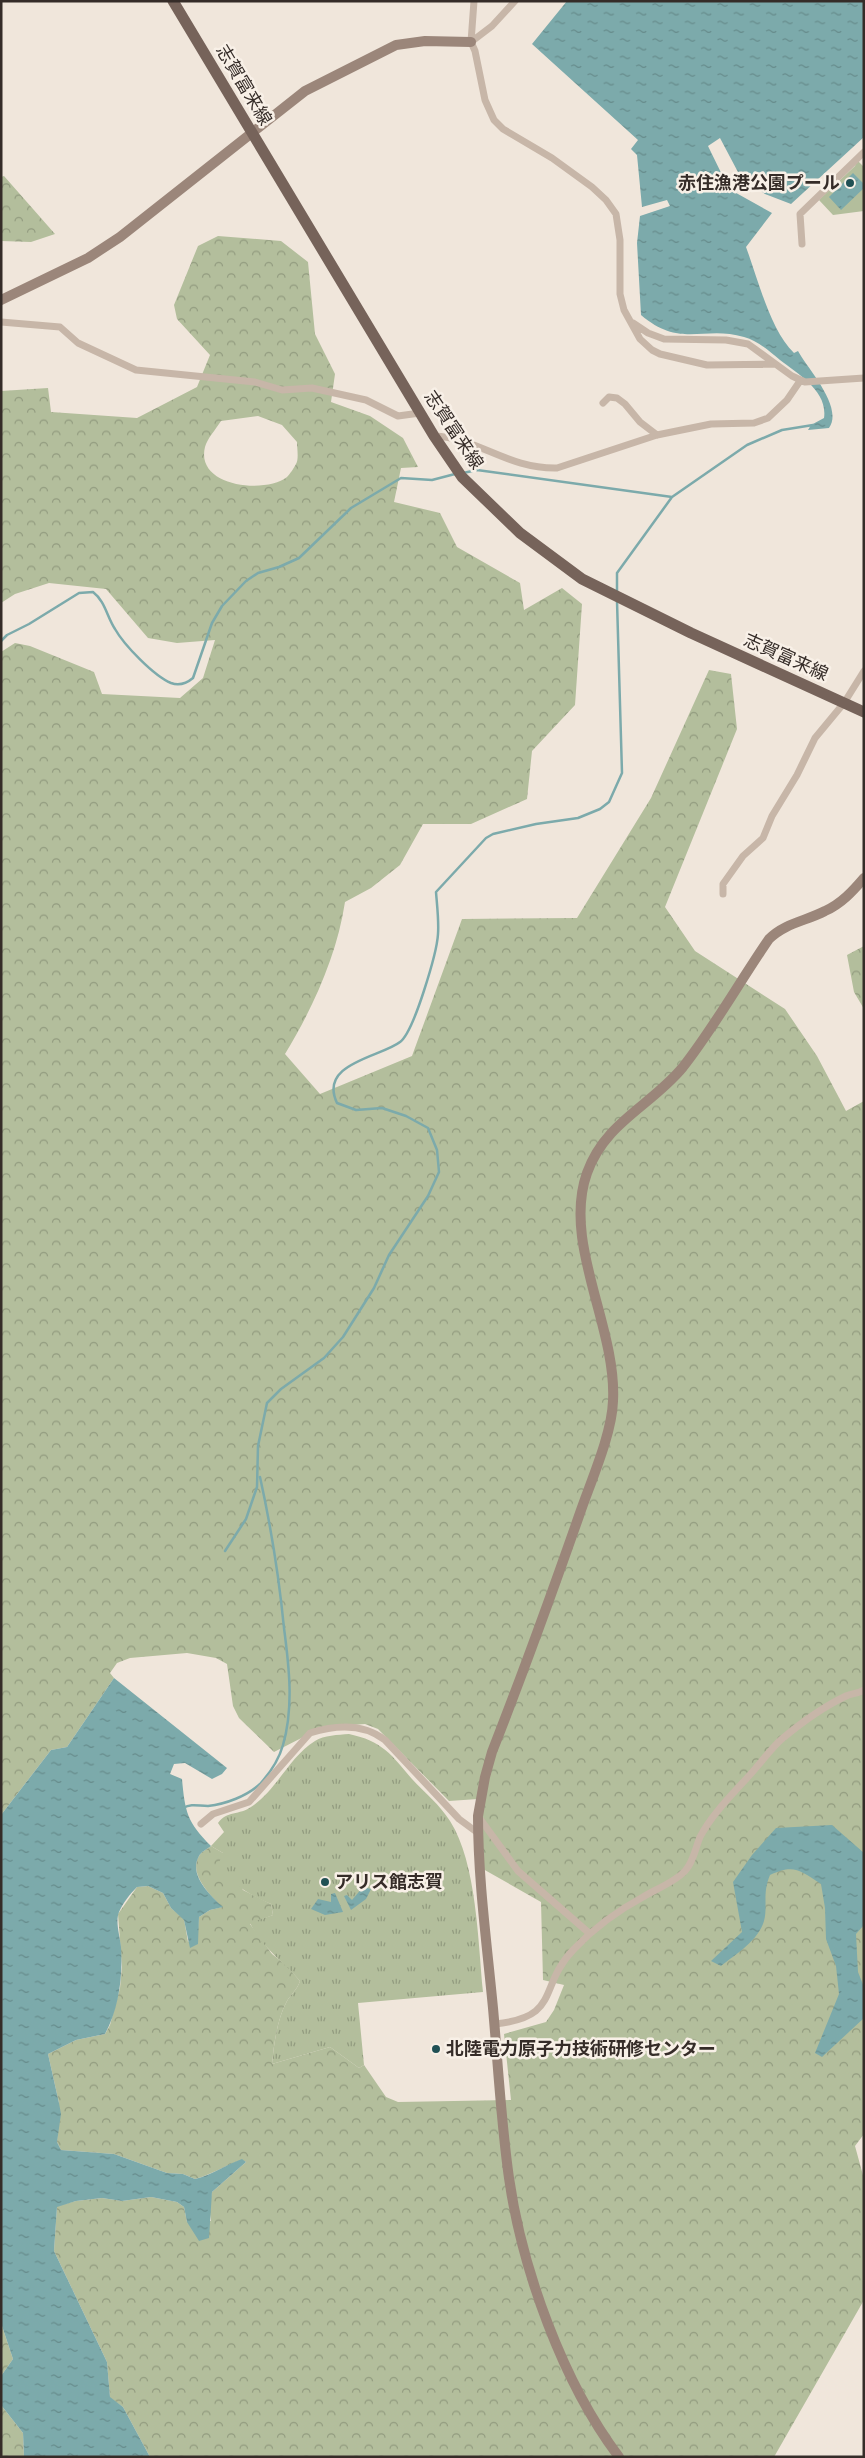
<svg xmlns="http://www.w3.org/2000/svg" width="865" height="2458" viewBox="0 0 865 2458" font-family="'Fira Sans Condensed','Noto Sans JP',sans-serif">
  <style>
    .grass { fill: #b3be9c }
    .forest { fill: url(#forest-crowns); fill-rule: evenodd }
    .park { fill: url(#park-tufts) }
    .water { fill: url(#water-ripples) }
    .lines { fill: none; stroke-linecap: round; stroke-linejoin: round }
    .stream { stroke: #7caaab; stroke-width: 2.5 }
    .street { stroke: #c7b6a8; stroke-width: 7 }
    .secondary { stroke: #9b867a; stroke-width: 10 }
    .primary { stroke: #76635a; stroke-width: 11 }
    .poi-dot { fill: #205054; stroke: #f8f0e7; stroke-width: 2 }
    .labels { text-anchor: middle; stroke-width: 5; stroke-linejoin: round; paint-order: stroke }
    .street-label { font-size: 18px; fill: #352c28; stroke: #f8f0e7 }
    .poi-label { font-size: 18px; font-weight: bold; fill: #352c28; stroke: #f8f0e7; text-anchor: start }
  </style>
  <defs>
    <pattern id="forest-crowns" width="20" height="18" patternUnits="userSpaceOnUse" patternTransform="scale(1.25)"><rect width="20" height="18" fill="#b3be9c"/><path d="M2 6a3 3 0 1 1 6 0M12 15a3 3 0 1 1 6 0" fill="none" stroke="#929b7f"/></pattern>
    <pattern id="park-tufts" width="24" height="20" patternUnits="userSpaceOnUse" patternTransform="scale(1.25)"><rect width="24" height="20" fill="#b3be9c"/><path d="M3 7l-1-3M5 7V3M7 7l1-3M15 17l-1-3M17 17v-4M19 17l1-3" fill="none" stroke="#929b7f"/></pattern>
    <pattern id="water-ripples" width="26" height="14" patternUnits="userSpaceOnUse" patternTransform="scale(1.25)"><rect width="26" height="14" fill="#7caaab"/><path d="M2 4q2-2 4 0t4 0M15 11q2-2 4 0t4 0" fill="none" stroke="#668b8b"/></pattern>
  </defs>
  <rect width="100%" height="100%" fill="#f0e6db"/>
  <path class="grass" d="M857 160 864 167V211L833 215 819 200 855 166Z"/>
  <path class="forest" d="M4 176 55 234 31 242 1 241V177Z
    M218 236 281 241 308 262 315 334 335 374 331 402 370 416 403 438 418 467 401 468 394 502 440 513 457 547 520 583 524 610 562 588 582 604 575 705 532 751 527 799 471 824H423L400 865 371 888 345 902C337 955 313 1008 285 1054L320 1094 412 1056 462 919 577 918 651 798 709 670 731 674 737 729 665 907 695 951 785 1009 817 1056 846 1111 864 1101V2134L855 2146 864 2179V2300L774 2457H150L123 2407 110 2398 107 2362 54 2251 57 2206 76 2201 102 2198 122 2201 151 2197 177 2202 184 2207 187 2222 211 2221 209 2207 212 2192 246 2162 242 2160C225 2165 211 2175 195 2179L183 2174 167 2173 114 2154 61 2150 57 2142 59 2103 48 2054 76 2040 105 2034 110 2025 120 1988 122 1967 118 1914 137 1887 148 1886 163 1893 171 1908 184 1919 188 1942 198 1928 199 1917 210 1910 222 1907C211 1896 188 1874 199 1856 201 1852 207 1849 211 1846L223 1853 243 1890 271 1904 273 1915 250 1924 272 1954 286 1965 300 1981C297 1990 291 1994 287 2001 277 2019 274 2044 272 2064L330 2047 359 2068 364 2065 386 2097 398 2102 511 2100 504 2034 546 2022 554 2010 564 1985 543 1980 541 1902 483 1869V1806L478 1799 449 1801 378 1729 365 1724 323 1727 274 1752 239 1718 233 1706 227 1664 216 1658 187 1653 130 1658 117 1663 110 1673 114 1678 67 1747 51 1750 1 1815V652L15 643 30 646 94 672 102 694 180 698 203 678 215 640 177 643 148 638 106 589 49 583 15 594 1 603V391L48 388 51 412 137 418 197 387 210 355 177 319 174 305 198 246ZM258 416 282 425 297 442C297 448 299 459 296 464 294 468 290 474 287 477 266 494 195 487 205 447 207 439 216 429 221 421Z
    M864 946V1009L854 992 847 955Z
    M1 2323 13 2359 1 2376Z
    M1 2405 23 2433 24 2457H1Z"/>
  <path class="park" d="M349 1734C382 1741 391 1754 412 1779 425 1793 440 1805 450 1821 477 1863 478 1943 483 1992L358 2003 364 2065 359 2068 330 2047 272 2064C274 2044 277 2019 287 2001 291 1994 297 1990 300 1981 283 1961 261 1947 250 1923L273 1915 271 1904C250 1895 231 1884 218 1865L223 1853 211 1846 224 1832 218 1823C226 1811 240 1815 251 1807 277 1790 289 1757 315 1741 324 1735 338 1735 349 1734Z"/>
  <path class="water" d="M567 1H864V137L791 204 765 194 739 174 720 138 708 146 729 189 772 213 746 247C758 279 770 330 794 353L798 351C807 368 844 407 829 428L808 430 811 425 824 418C828 391 798 374 780 360 769 351 758 341 744 337 703 325 681 349 641 315L637 243 640 216 670 206 667 200 642 207 637 155 631 149 638 140 532 44Z
    M853 173 864 184V188L841 210 829 197Z
    M114 1678 227 1768 222 1774 212 1779 185 1763 174 1764 170 1774 182 1779C185 1812 187 1822 211 1846 207 1849 201 1852 199 1856 188 1875 211 1896 223 1907L210 1910 199 1917 198 1944 190 1948 184 1920 171 1908 163 1893 148 1886 137 1887C130 1894 123 1903 119 1912 115 1922 120 1936 121 1947 123 1976 119 2008 105 2034L76 2040 48 2054 59 2103 61 2114 57 2142 61 2150 114 2154 167 2173 183 2174 195 2179C212 2175 225 2165 242 2159L246 2162 212 2192 209 2238 199 2241 187 2222 184 2207 177 2202 151 2197 122 2201 102 2198 76 2201 57 2207 54 2251 107 2362 110 2397 123 2407 150 2457H24L23 2433 1 2405V2376L13 2359 1 2323V1815L51 1750 67 1747Z
    M832 1825 864 1853V1925L856 1934 858 1972 864 1987V2018L822 2057 815 2053 839 1994 836 1966 826 1939 825 1908 821 1884C799 1870 794 1864 770 1875 762 1894 768 1906 764 1921 758 1941 736 1954 721 1966L711 1961 742 1932 733 1882 752 1855 776 1828Z
    M363 1887 371 1889 366 1899 351 1910 344 1896 347 1895 352 1900Z
    M335 1893 343 1912 325 1915 311 1909 318 1899 331 1902V1894Z"/>
  <g class="lines">
    <path class="stream" d="M463 473 477 470 672 497
      M617 593V573L672 497 747 445 782 430 813 425
      M1 641 7 635 29 624 79 593 93 592C105 601 107 617 115 629 124 645 154 676 171 683 179 686 187 683 193 678L212 623 222 606 246 581 258 573 279 567 299 558 351 508 401 478 432 480 455 474
      M225 1551 246 1519 257 1487 258 1446 267 1403 281 1389 324 1358 343 1337 374 1288 389 1255 428 1196 439 1172 437 1150 428 1128 406 1116 382 1108 356 1110 337 1103C318 1063 381 1057 400 1042 414 1032 437 952 438 934 439 921 437 905 436 892L486 838 493 834 536 824 578 818 600 809 609 802 622 773 617 601
      M183 1808C192 1803 198 1806 208 1806 226 1804 247 1796 260 1784 270 1773 279 1759 283 1745 294 1707 289 1666 284 1628 279 1577 271 1527 260 1477"/>
    <path class="street" d="M474 1 471 42 475 51 485 100 494 120 503 129 552 158 592 187 606 200 616 214 620 240V294L624 310 640 339 652 350 660 354 707 365 775 364
      M471 42 492 26 515 1
      M802 244 800 214 864 152
      M1 322 60 327 78 343 136 370 255 382 282 390 312 388 366 400 398 416 420 413
      M633 323 648 333 664 339 726 340 748 344 792 376 805 382 864 378
      M603 403 609 397 617 398 625 404 640 422 657 435
      M434 436C479 438 507 469 557 468L657 435 711 424 754 423 768 418 787 400 800 381
      M723 894V884L743 856 763 838 772 816 797 775 815 738 844 703 864 671
      M478 1816 518 1871 589 1933
      M201 1824 213 1814 249 1802 310 1733C335 1725 363 1723 385 1740L459 1819 478 1833
      M495 2024C562 2017 537 1987 574 1949 594 1928 617 1911 643 1897 656 1889 675 1882 685 1871 694 1861 695 1849 700 1837 713 1812 737 1790 755 1769 764 1759 773 1746 783 1738 801 1723 825 1706 846 1696 852 1693 858 1694 864 1690"/>
    <path class="secondary" d="M1 300 88 258 120 237 305 91 396 45 425 41 471 42
      M619 2457C563 2383 522 2269 509 2178 501 2122 498 2064 493 2008 487 1945 478 1879 478 1816L485 1777 492 1752C523 1673 552 1593 580 1513 591 1481 612 1434 613 1401 617 1327 562 1243 587 1173 605 1122 651 1106 683 1067 715 1026 740 981 769 939 785 923 806 921 825 911 841 904 853 891 864 878"/>
    <path class="primary" d="M173 1 434 436 462 477 520 533 582 579 691 633 864 712"/>
  </g>
  <g class="poi-dot">
    <circle cx="850" cy="183" r="5"/>
    <circle cx="325" cy="1882" r="5"/>
    <circle cx="436" cy="2049" r="5"/>
  </g>
  <g class="labels">
    <g class="street-label">
      <text transform="translate(244 85) rotate(59)" y="6">志賀富来線</text>
      <text transform="translate(454 430) rotate(56)" y="6">志賀富来線</text>
      <text transform="translate(786 657) rotate(24)" y="6">志賀富来線</text>
    </g>
    <g class="poi-label">
      <text x="840" y="189" text-anchor="end">赤住漁港公園プール</text>
      <text x="335" y="1888">アリス館志賀</text>
      <text x="446" y="2055">北陸電力原子力技術研修センター</text>
    </g>
  </g>
  <rect width="865" height="2458" fill="none" stroke="#352c28" stroke-width="5"/>
</svg>
